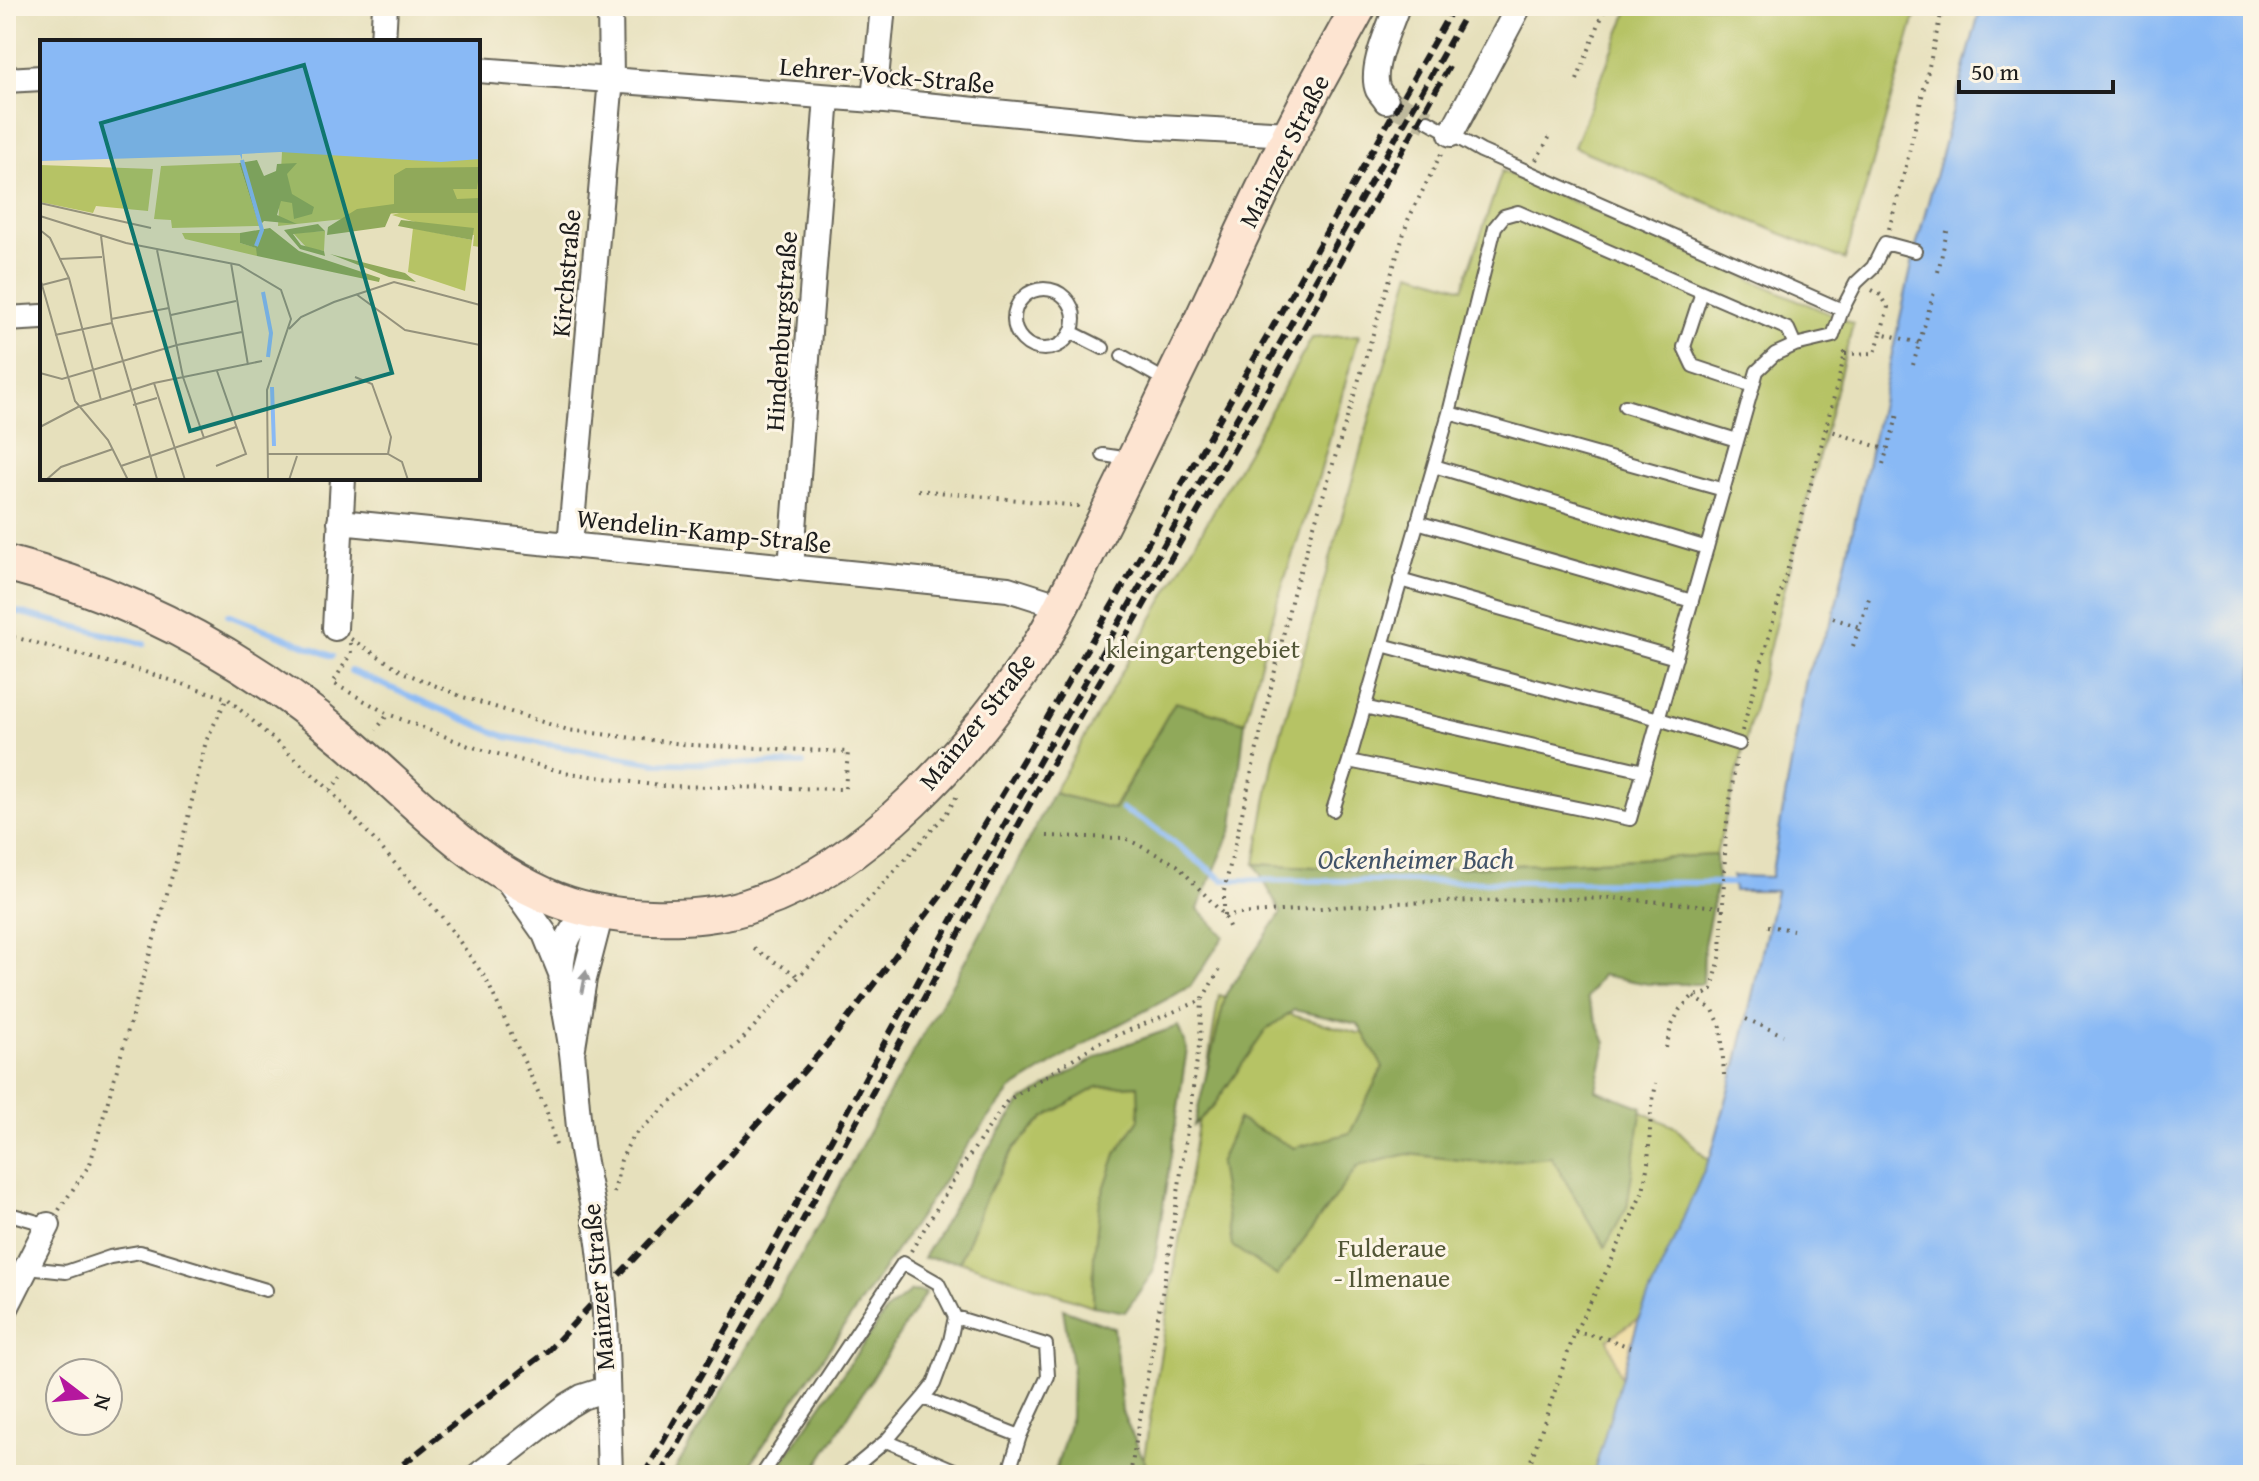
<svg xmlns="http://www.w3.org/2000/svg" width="2259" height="1481" viewBox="0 0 2259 1481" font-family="'Gentium Book Plus',serif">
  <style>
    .green { fill: #b6c365; stroke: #697040; stroke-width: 2 }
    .forest { fill: #90a95a; stroke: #56623b; stroke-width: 2 }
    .sand { fill: #eeda9e; stroke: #857b5d; stroke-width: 2 }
    .water { fill: #89b9f5; stroke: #526a88; stroke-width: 2 }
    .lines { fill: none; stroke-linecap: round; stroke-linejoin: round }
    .stream { stroke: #89b9f5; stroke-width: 6 }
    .street-tunnel { stroke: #beb99c; stroke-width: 24; stroke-dasharray: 24 12; stroke-linecap: butt }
    .lane-casing { stroke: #636154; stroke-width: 16 }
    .street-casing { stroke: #636154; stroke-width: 28 }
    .secondary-casing { stroke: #636154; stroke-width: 38 }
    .path { stroke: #636154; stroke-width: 4; stroke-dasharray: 2 6; stroke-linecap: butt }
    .lane { stroke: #fff; stroke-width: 12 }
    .street { stroke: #fff; stroke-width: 24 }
    .secondary { stroke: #fde4d1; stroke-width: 34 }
    .rail { stroke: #1c1c1c; stroke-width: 6; stroke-dasharray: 12 6; stroke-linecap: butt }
    .street-bridge-casing { stroke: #636154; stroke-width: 28; stroke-linecap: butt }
    .street-bridge { stroke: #fff; stroke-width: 24 }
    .oneway { fill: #999 }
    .labels { text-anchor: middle; stroke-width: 6; stroke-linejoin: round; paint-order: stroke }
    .street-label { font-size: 26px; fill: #1c1c1c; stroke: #fcf5e5 }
    .park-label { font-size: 26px; fill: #525636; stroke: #fcf5e5 }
    .water-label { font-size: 28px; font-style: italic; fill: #425368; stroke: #fcf5e5 }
    .inset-river { fill: none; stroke: #89b9f5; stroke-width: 4 }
    .inset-road { fill: none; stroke: #95927c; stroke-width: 2 }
    .view { fill: #0f766e; fill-opacity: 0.15; stroke: #0f766e; stroke-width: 4 }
    .inset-edge { fill: none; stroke: #1c1c1c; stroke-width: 4 }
  </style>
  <rect width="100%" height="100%" fill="#fcf5e5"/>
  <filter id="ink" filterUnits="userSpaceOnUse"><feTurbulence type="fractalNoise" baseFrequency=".0125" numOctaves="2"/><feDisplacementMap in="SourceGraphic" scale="16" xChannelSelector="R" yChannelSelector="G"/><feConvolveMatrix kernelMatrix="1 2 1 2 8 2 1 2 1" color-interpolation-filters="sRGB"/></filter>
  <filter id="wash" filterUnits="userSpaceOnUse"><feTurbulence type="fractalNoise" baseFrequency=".006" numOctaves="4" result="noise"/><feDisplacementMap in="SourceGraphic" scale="32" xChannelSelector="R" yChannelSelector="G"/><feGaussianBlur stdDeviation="1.8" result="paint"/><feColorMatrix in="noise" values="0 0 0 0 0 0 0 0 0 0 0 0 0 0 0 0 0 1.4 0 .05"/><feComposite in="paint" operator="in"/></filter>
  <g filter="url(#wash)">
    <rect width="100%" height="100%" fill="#e6e0bc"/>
    <path class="green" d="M1630 6H1918L1845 260 1574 147Z
      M1502 171 1853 324 1716 855 1395 871 1255 864 1274 758 1411 272 1463 288Z
      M1359 335 1320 473 1277 602 1245 722 1175 703 1113 809 1053 793 1312 338Z
      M1219 995 1358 1033H1364L1366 1036 1642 1112 1675 1127 1714 1166 1981 1475H1141Z
      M1139 1085V1119L1116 1154 1094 1256 1093 1306 960 1261 985 1199 1014 1148 1045 1117 1097 1087Z"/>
    <path class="forest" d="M1175 702 1245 722 1233 827 1198 909 1224 936 1190 987 1101 1034 1011 1090 970 1142 743 1475H672L815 1232 887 1098 977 940 1053 793 1114 809Z
      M1716 855 1717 884 1704 945 1703 984H1648L1602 975 1587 998 1606 1043 1596 1090 1642 1107 1627 1207 1605 1247 1551 1157 1485 1163 1408 1154 1358 1166 1277 1276 1232 1246 1219 1164 1238 1119 1294 1148 1350 1133 1383 1067 1358 1024 1294 1010 1266 1030 1212 1108 1194 1125 1226 994 1281 913 1255 864 1395 871Z
      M1178 1026 1187 1049 1153 1272 1125 1312 1093 1306 1094 1256 1100 1201 1116 1154 1139 1119 1138 1085 1097 1087 1045 1117 1014 1148 985 1199 960 1261 923 1258 989 1147 1022 1101 1108 1051Z
      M911 1291 926 1292 811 1475H773L886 1311Z
      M1063 1309 1114 1328 1122 1412 1151 1475H1054L1071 1417 1072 1364Z"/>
    <path class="sand" d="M1639 1318 1621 1378 1608 1339Z"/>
    <path class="water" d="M1981 6H2253V1475H1593L1639 1318 1711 1155 1737 1062 1776 891H1734L1733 876 1771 877 1807 673 1833 618 1915 251Z"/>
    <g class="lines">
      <path class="stream" d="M6 609 144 644
        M228 615 332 656
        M351 671 506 737 656 763 803 764
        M1122 809 1152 826 1223 880 1733 883"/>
    </g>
  </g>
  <g filter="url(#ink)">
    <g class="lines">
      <path class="street-tunnel" d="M1386 101 1428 121"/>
      <g class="lane-casing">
        <path id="lane" d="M1428 121 1481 151 1842 310
          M1014 319a30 30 0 1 1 60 0a30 30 0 1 1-60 0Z
          M1702 292 1684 347 1693 366 1753 386
          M1071 332 1103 348
          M1795 345 1788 329 1518 212 1504 216 1495 227 1449 413 1349 761 1630 819 1757 371 1775 354 1795 345 1833 336 1842 310 1856 283 1873 267 1885 243 1915 251
          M1122 356 1168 382
          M1625 406 1737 440
          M1449 413 1724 490
          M1103 455 1130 459
          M1434 466 1707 548
          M1417 522 1692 601
          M1400 580 1676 658
          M1382 645 1659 719 1739 744
          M1364 707 1644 771
          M1333 810 1349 761
          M6 1213 48 1225
          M27 1268 66 1272 110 1257 140 1252 266 1290
          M923 1398 1020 1436 1048 1376 1046 1345 955 1317
          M886 1441 966 1475
          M762 1475 903 1263 938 1283 955 1317 950 1341 934 1384 923 1398 886 1441 845 1475
          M1008 1475 1020 1436"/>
      </g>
      <g class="street-casing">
        <path id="street" d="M383 42 385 6
          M478 70 874 100 1140 126 1291 134
          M6 80 42 78
          M874 100 883 6
          M1386 101C1385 99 1379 92 1378 90 1369 69 1390 27 1397 6
          M1451 134 1519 6
          M6 319 42 317
          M340 522 1008 589 1049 602 1060 608
          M570 545 611 79 610 6
          M791 568 827 97
          M335 628 343 478
          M504 876 545 934 560 971
          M572 1053 584 979 597 929 599 912C580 916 569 931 564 950 556 984 568 1019 572 1053 576 1086 577 1119 582 1151 588 1188 598 1223 601 1260
          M6 1308 48 1225
          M605 1314 610 1475
          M479 1475 567 1406 582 1397 607 1389"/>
      </g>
      <g class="secondary-casing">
        <path id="secondary" d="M6 563C131 595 245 657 344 739 409 794 466 860 545 895 578 910 615 916 651 917 687 918 723 916 757 903 867 866 969 751 1032 657 1055 622 1073 582 1092 544 1128 474 1161 403 1196 332 1227 266 1257 201 1289 136 1311 92 1336 49 1359 6"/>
      </g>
      <path class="path" d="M1577 80 1606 6
        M1536 160 1552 133
        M1889 229 1905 170 1943 6
        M1938 272 1948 227
        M1872 290 1881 295 1888 307 1881 333 1919 343
        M1845 354 1875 353 1881 333
        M1913 365 1935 289
        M1826 429 1887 450
        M1883 464 1899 411
        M918 490 1078 506 1082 502
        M1833 618 1859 627
        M6 635 145 672 227 698 330 790 443 918 486 979 546 1109 557 1149
        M351 639 405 673 463 697 568 730 691 745 848 752 845 789 660 786 563 772 469 746 388 714
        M350 643 351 653 333 683 388 714 376 730
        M1853 646 1870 595
        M1742 731C1778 605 1813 480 1845 354L1840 347
        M330 790 344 774
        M1047 836 1125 838 1177 865 1224 915 1230 929
        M1224 915V891L1229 870 1292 597 1408 220 1441 154
        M1224 915 1394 903 1611 898 1722 907
        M1768 926 1793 930
        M754 949 800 977
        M1694 997 1713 1010 1721 1027 1724 1075
        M1746 1019 1783 1035
        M1666 1048 1671 1027 1680 1009 1693 996 1705 994 1712 989 1721 954 1726 829 1736 759
        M614 1193 621 1160 632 1137 741 1041 946 814 957 796
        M59 1210 90 1164 185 830 206 741 227 698
        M911 1251 961 1168 1007 1101 1096 1044 1202 1000 1219 970
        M1575 1332 1608 1339 1630 1347
        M1130 1475 1170 1249 1200 1039 1202 1000
        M1526 1475 1575 1332 1610 1264 1643 1191 1648 1163 1651 1113 1656 1083"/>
      <use href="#lane" class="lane"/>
      <use href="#street" class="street"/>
      <use href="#secondary" class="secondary"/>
      <path class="rail" d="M389 1475 549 1350 723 1163 833 1038 945 890 1024 758 1272 328 1454 6
        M644 1475 732 1320 1035 769 1284 336 1470 6
        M661 1475 745 1326 1049 769 1295 344 1450 65"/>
      <g class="street-bridge-casing">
        <path id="street-bridge" d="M601 1260 605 1314"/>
      </g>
      <use href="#street-bridge" class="street-bridge"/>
    </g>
    <defs><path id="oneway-solid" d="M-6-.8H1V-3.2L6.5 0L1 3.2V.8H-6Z" transform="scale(2)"/></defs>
    <use class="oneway" href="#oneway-solid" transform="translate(584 982) rotate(-79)"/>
  </g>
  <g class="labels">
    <g class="street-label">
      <text transform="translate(887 75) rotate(5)" y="9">Lehrer-Vock-Straße</text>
      <text transform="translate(1284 151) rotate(-63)" y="9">Mainzer Straße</text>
      <text transform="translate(566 273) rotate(-85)" y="9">Kirchstraße</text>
      <text transform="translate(781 331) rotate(-86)" y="9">Hindenburgstraße</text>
      <text transform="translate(704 531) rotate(6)" y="9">Wendelin-Kamp-Straße</text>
      <text transform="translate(977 721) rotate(-51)" y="9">Mainzer Straße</text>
      <text transform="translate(598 1287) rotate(-95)" y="9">Mainzer Straße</text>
    </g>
    <g class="park-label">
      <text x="1203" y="658">kleingartengebiet</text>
      <text x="1392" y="1257">Fulderaue<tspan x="1392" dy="30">- Ilmenaue</tspan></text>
    </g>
    <g class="water-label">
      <text x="1416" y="869">Ockenheimer Bach</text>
    </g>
  </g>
  <g transform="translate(40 40)">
    <rect width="440" height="440" fill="#e6e0bc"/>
    <path d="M440 0V207L433 206 434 195H418L352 175 359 173 238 186 242 112ZM199 123 219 186 132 188 131 180 114 179 121 126ZM0 125 113 129 108 171 56 166 53 173 0 162ZM373 188 432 200 425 251 368 232ZM285 191 284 211 267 208 253 193ZM142 193H200V203L217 208V216L145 199Z" fill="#b6c365"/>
    <path d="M217 120 224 136 236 131 237 124 257 123 247 134 252 154 274 167 272 174 254 179 252 163 241 161 237 175 257 184 224 181 219 186 199 123ZM440 127 437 149H413L417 159 440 158V173H351L345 187 287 195 288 187 317 169 354 164V135L366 128ZM361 180 434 188 432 200 358 186ZM278 184 285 191 253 194 261 205 284 211 285 216 260 209 244 190ZM230 188 259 211 340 238 339 242 217 216 216 208 200 203V193ZM290 214 365 233 376 242 349 237Z" fill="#90a95a"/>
    <path d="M0 0H440V119L401 122 240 112 202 114V120L200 115 0 121Z" fill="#89b9f5"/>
    <path class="inset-river" d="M202 120 222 190 216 206M223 252 231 293 228 317M232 347 234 406"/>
    <path class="inset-road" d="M0 163 111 188M0 176 86 203 199 225 241 250 251 279 227 350 228 440M0 190 10 198 29 238 61 360M61 196 72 283 117 439M117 210 143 337 164 398M19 219 62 217M191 223 208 325M0 238 35 361 68 400 88 440M2 245 29 238M316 254 365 290 440 305M131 275 196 261M71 279 129 268M249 289 261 277 294 262 354 242 440 265M15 295 72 283M0 333 22 339 137 305 202 292M315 337 332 344 351 397 348 414M114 343 145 440M93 365 117 358M0 387 38 367 114 343 222 321M228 414H348L362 422 368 440M81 426 196 387M176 426 206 414 177 331M6 440 21 427 73 409M249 440 257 416"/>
    <path class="view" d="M264 25 352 333 150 391 61 83Z"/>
    <rect width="440" height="440" class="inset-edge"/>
  </g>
  <rect width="2259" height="1481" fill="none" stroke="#fcf5e5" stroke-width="32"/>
  <g transform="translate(84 1397) rotate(106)"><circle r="38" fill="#fcf5e5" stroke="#a29e95" stroke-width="2"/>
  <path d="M0-6L14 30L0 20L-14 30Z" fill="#b5179e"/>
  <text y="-12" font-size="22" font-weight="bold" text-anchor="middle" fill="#1c1c1c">N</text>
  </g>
  <path d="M1959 80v12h154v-12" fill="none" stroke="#1c1c1c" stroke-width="4"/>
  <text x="1971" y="80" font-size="24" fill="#1c1c1c" stroke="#fcf5e5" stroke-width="6" paint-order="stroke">50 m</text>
</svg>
